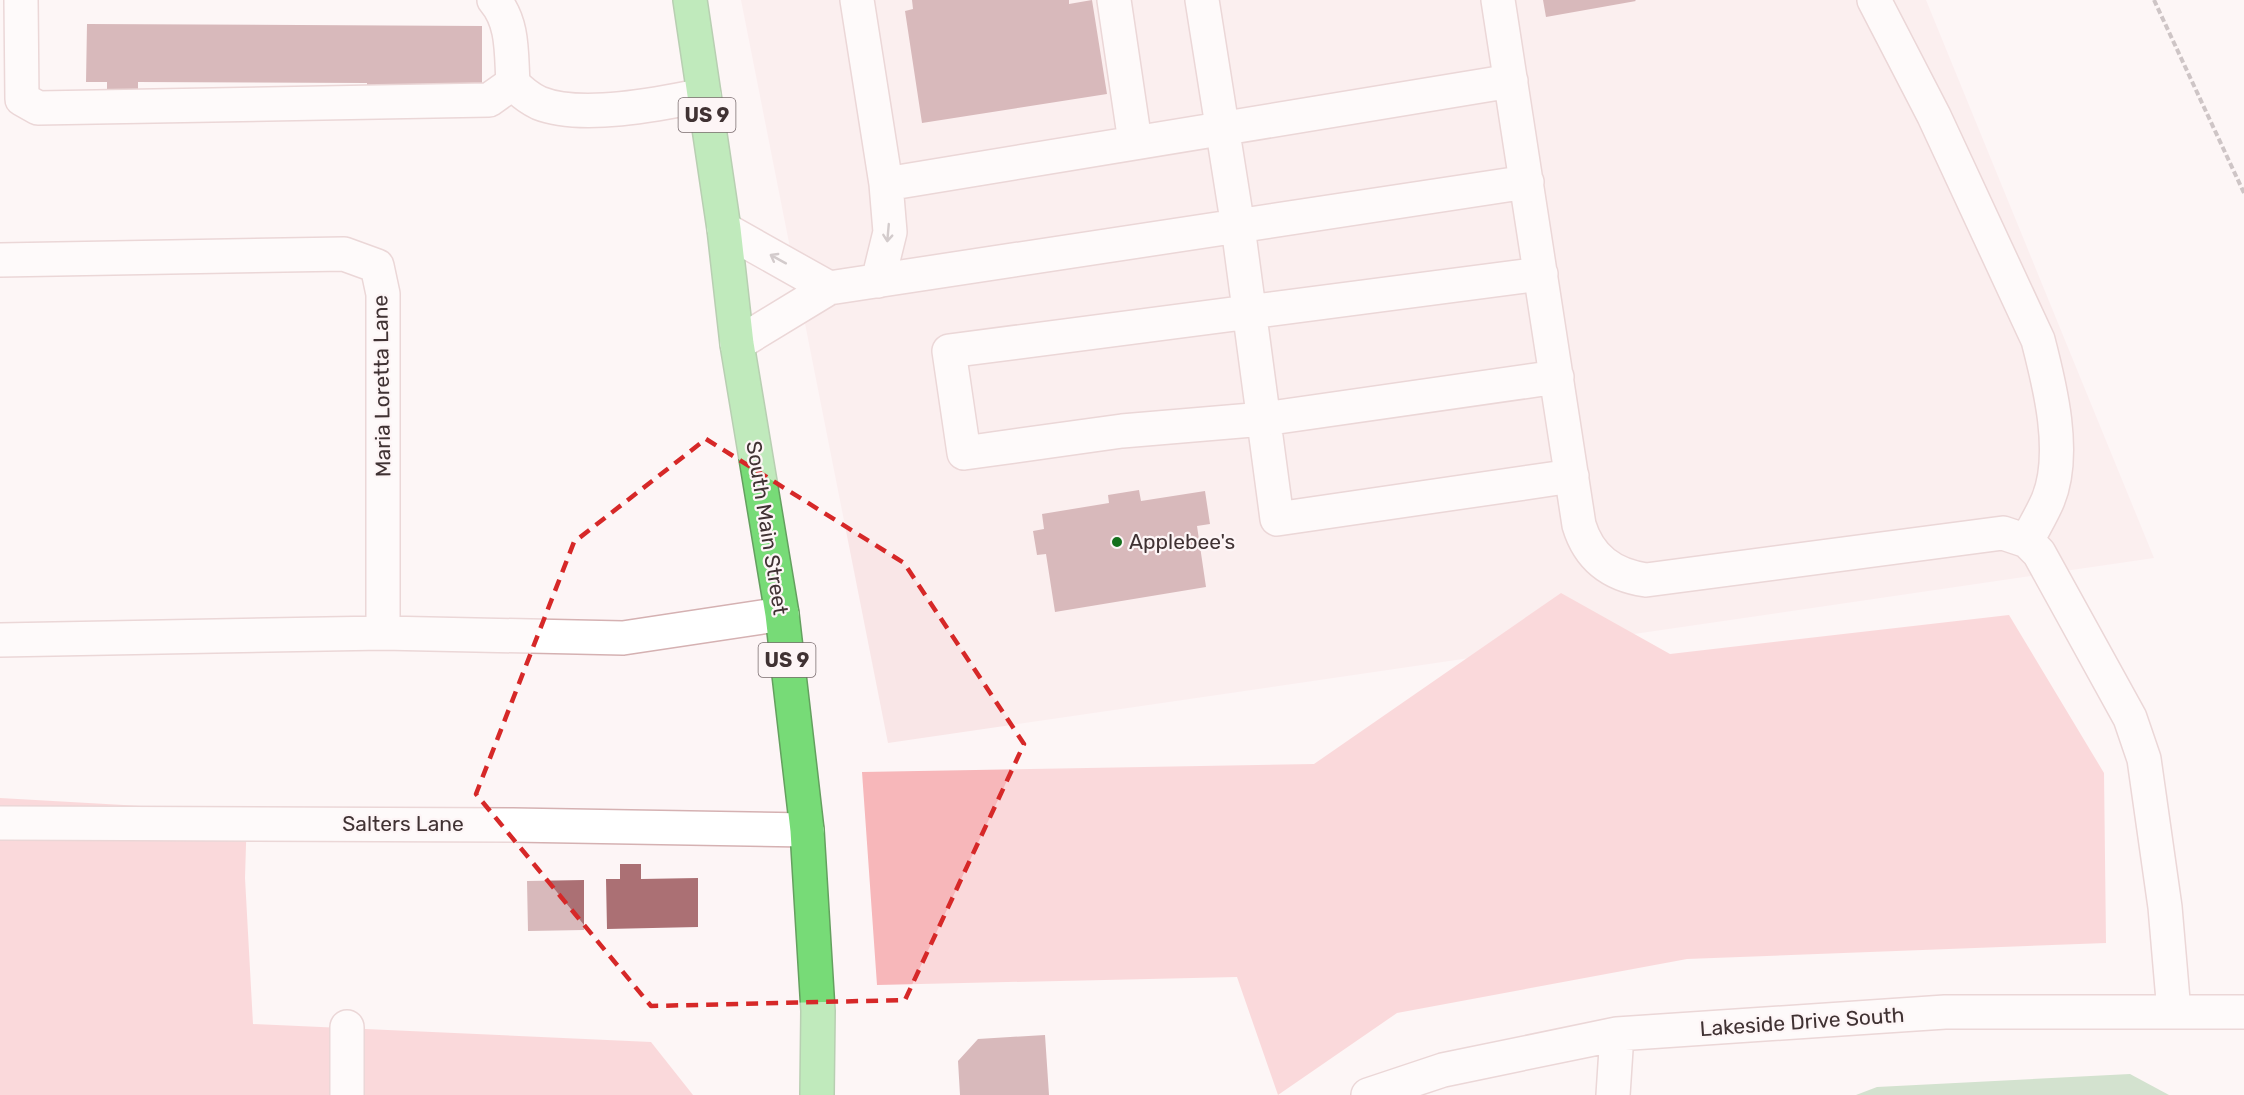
<svg xmlns="http://www.w3.org/2000/svg" width="2244" height="1095" viewBox="0 0 2244 1095" font-family="Rubik,sans-serif">
  <style>
    .built { fill: #f9e6e7 }
    .green { fill: #f7b7ba }
    .water { fill: #a0ca9f }
    .building { fill: #ab7074 }
    .lines { fill: none; stroke-linecap: round; stroke-linejoin: round }
    .minor-casing { stroke: #d5b1b2; stroke-width: 36 }
    .highway-casing { stroke: #64a05f; stroke-width: 36 }
    .path { stroke: #968b8c; stroke-width: 4; stroke-dasharray: 6 3; stroke-linecap: butt }
    .minor { stroke: #fff; stroke-width: 33 }
    .highway { stroke: #77db77; stroke-width: 33 }
    .oneway { stroke: #a09899 }
    .marked { fill: none; stroke: #d62828; stroke-width: 4.5; stroke-dasharray: 12 8; stroke-linejoin: round }
    .poi-dot { fill: #14701c; stroke: #fdf5f6; stroke-width: 2 }
    .labels { text-anchor: middle; stroke-width: 4.5; stroke-linejoin: round; paint-order: stroke }
    .shield { fill: #fdf5f6; stroke: #796c6e; stroke-width: 1.5 }
    .shield-label { font-size: 20px; font-weight: bold; fill: #403233 }
    .street-label { font-size: 21px; fill: #403233; stroke: #fdf5f6 }
    .poi-label { font-size: 21px; fill: #403233; stroke: #fdf5f6; text-anchor: start }
  </style>
  <rect width="100%" height="100%" fill="#fdf5f6"/>
  <path class="built" d="M741 0H1926L2154 558 888 743Z"/>
  <path class="green" d="M1561 593 1670 654 2009 615 2104 773 2106 943 1687 959 1397 1013 1278 1095 1237 977 877 985 862 772 1314 764Z
    M0 798 247 812 245 878 253 1024 651 1042 693 1095H0Z"/>
  <path class="water" d="M2130 1074 2169 1095H1856L1877 1087Z"/>
  <path class="building" d="M912 0H1069V4L1092 0 1107 94 922 123 905 11 913 9Z
    M1543 0H1635L1636 1 1546 17Z
    M87 24 482 26V84H399V92H367V83L138 82V92H107V82H86Z
    M1139 490 1141 501 1205 491 1210 524 1197 526 1206 587 1055 612 1046 554 1037 555 1033 531 1044 529 1042 514 1109 503 1108 495Z
    M620 864H641V879L698 878V927L607 929 606 879H620Z
    M584 880V930L528 931 527 881Z
    M1045 1035 1049 1095H960L958 1061 978 1039Z"/>
  <g class="lines">
    <g class="minor-casing">
      <path id="minor" d="M21 0 22 99 38 108 489 100 513 83
        M494 0C514 23 511 55 513 83 520 91 529 98 539 103 581 120 660 104 704 95
        M857 0 886 184 1511 81
        M1114 0 1135 142
        M1202 0 1238 227 1277 519 1572 476
        M1498 0 1579 525C1589 558 1612 575 1646 580L2003 533 2027 541 2039 553 2130 718 2144 759 2165 907 2174 1012
        M1874 0 1934 116 2038 340C2050 386 2067 454 2048 500 2042 514 2034 527 2027 541
        M724 229 829 288
        M0 260 344 254 377 266 383 294V633
        M1541 274 949 351 964 453 1122 431 1264 419 1557 377
        M878 281 890 232 886 184
        M737 344 829 288 1527 182
        M0 640 383 633 623 638 782 614
        M0 823 513 825 807 830
        M347 1027V1095
        M1368 1095 1443 1070 1617 1034 1945 1012H2244
        M1613 1095 1617 1034"/>
    </g>
    <g class="highway-casing">
      <path id="highway" d="M690 0 724 229 737 344 782 614 807 830 818 1011 817 1095"/>
    </g>
    <path class="path" d="M2154 0 2244 193"/>
    <use href="#minor" class="minor"/>
    <use href="#highway" class="highway"/>
  </g>
  <defs><path id="oneway-shaft" d="M-6 0H5M1.5-3L5.5 0L1.5 3" fill="none" stroke-width="1.6" stroke-linecap="round" stroke-linejoin="round" transform="scale(1.5)"/></defs>
  <g class="oneway">
    <use href="#oneway-shaft" transform="translate(888 233) rotate(95)"/>
    <use href="#oneway-shaft" transform="translate(778 259) rotate(-151)"/>
  </g>
  <path d="M0 0H2244V1095H0ZM706 439 904 563 1024 744 905 1000 651 1006 476 794 574 542Z" fill="#fdf5f6" fill-opacity=".55" fill-rule="evenodd"/>
  <path class="marked" d="M706 439 904 563 1024 744 905 1000 651 1006 476 794 574 542Z"/>
  <circle class="poi-dot" cx="1117" cy="542" r="6"/>
  <g class="labels">
    <g class="shield">
      <rect x="678.5" y="98" width="57" height="34" rx="4.5"/>
      <rect x="758.5" y="643" width="57" height="34" rx="4.5"/>
    </g>
    <g class="shield-label">
      <text x="707" y="122">US 9</text>
      <text x="787" y="667">US 9</text>
    </g>
    <g class="street-label">
      <text transform="translate(382 386) rotate(-91)" y="7">Maria Loretta Lane</text>
      <text transform="translate(767 528) rotate(81)" y="7">South Main Street</text>
      <text x="403" y="831">Salters Lane</text>
      <text transform="translate(1802 1022) rotate(-4)" y="7">Lakeside Drive South</text>
    </g>
    <g class="poi-label">
      <text x="1129" y="549">Applebee's</text>
    </g>
  </g>
</svg>
